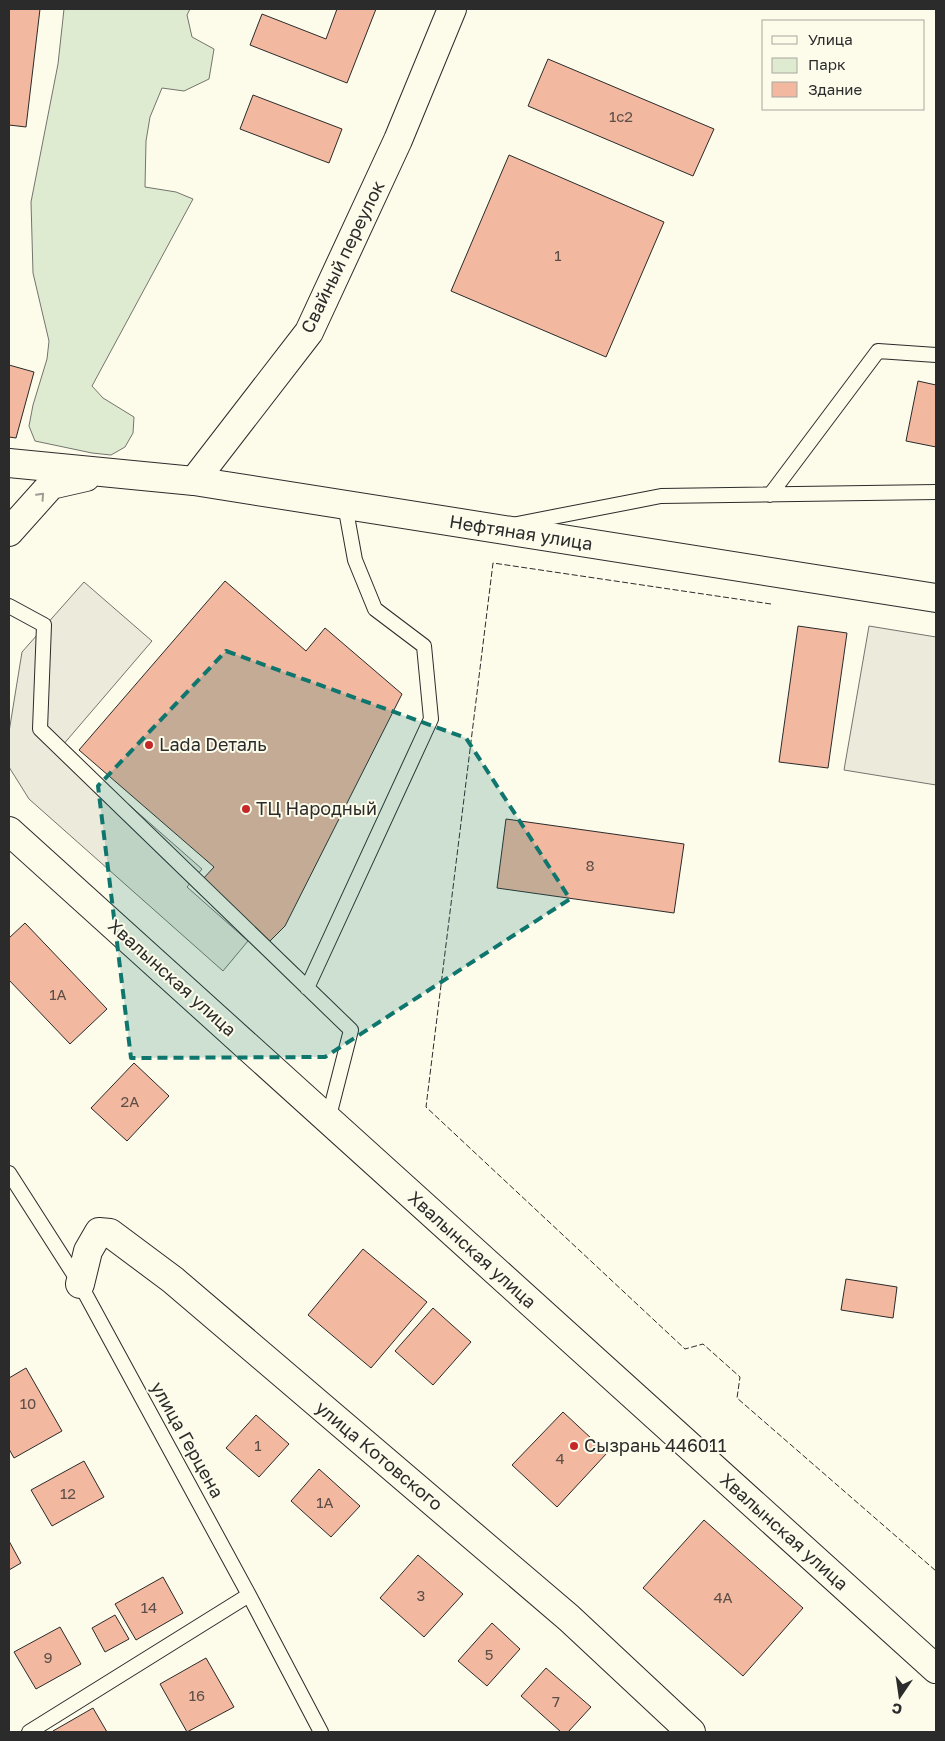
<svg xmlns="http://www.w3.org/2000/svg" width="945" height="1741" viewBox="0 0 945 1741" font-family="'Golos Text',sans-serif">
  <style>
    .green { fill: #deebd1; stroke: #74746e }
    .parking { fill: #eceadb; stroke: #74746e }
    .building { fill: #f2b8a0; stroke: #2b2b2b }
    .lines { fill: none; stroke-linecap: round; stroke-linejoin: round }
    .lane-casing { stroke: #2b2b2b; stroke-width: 16 }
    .street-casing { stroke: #2b2b2b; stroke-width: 30 }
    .secondary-casing { stroke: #2b2b2b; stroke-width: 30 }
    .primary-casing { stroke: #2b2b2b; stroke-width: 30 }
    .lane { stroke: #fdfbea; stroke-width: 14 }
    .street { stroke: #fdfbea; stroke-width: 28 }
    .secondary { stroke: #fdfbea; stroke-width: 28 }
    .primary { stroke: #fdfbea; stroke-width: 28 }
    .fence { stroke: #2b2b2b; stroke-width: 1; stroke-dasharray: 6 2.5; stroke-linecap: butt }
    .oneway { stroke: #9e9d94 }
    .marked { fill: #0f766e; fill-opacity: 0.2; stroke: #0f766e; stroke-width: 4; stroke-dasharray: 10 6; stroke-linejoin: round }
    .poi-dot { fill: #c62828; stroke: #fdfbea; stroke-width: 2 }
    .labels { text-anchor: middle; stroke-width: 4; stroke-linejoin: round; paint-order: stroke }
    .number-label { font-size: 15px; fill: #5d4e48 }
    .street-label { font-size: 18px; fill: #2b2b2b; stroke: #fdfbea }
    .poi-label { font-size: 18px; fill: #2b2b2b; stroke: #fdfbea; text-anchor: start }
  </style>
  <rect width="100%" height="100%" fill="#fdfbea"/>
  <path class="green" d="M64 9H190L187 15 192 37 214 49 209 79 184 91 162 88 150 117 146 141 145 187 176 192 193 199 92 386 103 398 134 417 133 433 125 447 111 455 92 453 35 441 29 426 33 405 47 359 49 341 33 273 31 202 58 64Z"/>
  <path class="parking" d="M84 582 152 641 62 746 202 869 187 887 248 941 223 971 29 799 9 767V732L22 652Z
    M869 626 936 637V785L844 770Z"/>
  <path class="building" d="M9 9H40L26 127 9 125Z
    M337 9H376L347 83 250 45 262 14 326 39Z
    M548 59 714 129 693 176 528 106Z
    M253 95 342 129 329 163 240 129Z
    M509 155 664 222 606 357 451 291Z
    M9 365 34 372 16 438 9 437Z
    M918 381 936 385V447L906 441Z
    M225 581 306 651 325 628 402 694 285 926 269 942 202 880 214 867 79 750Z
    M798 626 847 633 828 768 779 762Z
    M506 819 684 844 674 913 497 888Z
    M25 923 107 1009 70 1044 9 980V938Z
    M134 1063 169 1096 127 1141 91 1108Z
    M363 1249 427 1302 371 1368 308 1315Z
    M846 1279 897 1287 893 1318 841 1310Z
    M433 1308 471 1342 433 1385 395 1351Z
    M26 1368 62 1431 14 1458 9 1449V1378Z
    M563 1412 607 1453 557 1507 512 1465Z
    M256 1415 289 1444 259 1477 226 1448Z
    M84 1461 104 1497 52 1526 31 1490Z
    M319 1469 360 1506 331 1537 291 1501Z
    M704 1520 803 1608 743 1676 643 1588Z
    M9 1541 21 1563 9 1570Z
    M418 1555 463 1594 424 1637 380 1598Z
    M163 1577 183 1613 136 1640 115 1604Z
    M115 1615 129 1639 105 1652 92 1628Z
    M492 1623 520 1649 487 1686 458 1661Z
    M60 1627 81 1664 36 1689 14 1652Z
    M206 1658 234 1707 187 1732 160 1684Z
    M546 1668 591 1707 568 1732H561L521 1696Z
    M93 1708 107 1732H54L53 1731Z"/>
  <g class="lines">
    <g class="lane-casing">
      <path id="lane" d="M770 495 878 351 936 355
        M517 524 661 496 936 492
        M9 606 44 625 40 729 351 1030 328 1120
        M307 988 431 719 424 646 375 609 355 560 345 505
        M9 1173 80 1284 249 1595 321 1732
        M29 1732 249 1595"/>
    </g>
    <g class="street-casing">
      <path id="street" d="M194 481 309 332 398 140 452 9
        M80 1284 88 1251 99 1232 110 1233 173 1280 569 1618 691 1732"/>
    </g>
    <g class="secondary-casing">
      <path id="secondary" d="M9 463 194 481 936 598
        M9 532 51 485 86 477"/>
    </g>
    <g class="primary-casing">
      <path id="primary" d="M9 831 936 1669"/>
    </g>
    <use href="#lane" class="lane"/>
    <use href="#street" class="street"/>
    <use href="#secondary" class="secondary"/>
    <use href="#primary" class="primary"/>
    <path class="fence" d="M771 604 493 563 426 1107 685 1349 703 1344 740 1377 737 1398 936 1571"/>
  </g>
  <defs><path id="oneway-chevron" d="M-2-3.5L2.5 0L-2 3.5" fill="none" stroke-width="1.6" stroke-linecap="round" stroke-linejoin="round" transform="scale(1.25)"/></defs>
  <use class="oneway" href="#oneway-chevron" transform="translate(41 496) rotate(-47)"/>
  <path class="marked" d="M226 651 466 738 570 899 325 1057 131 1058 98 786Z"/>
  <g class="poi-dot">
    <circle cx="149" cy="745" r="5"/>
    <circle cx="246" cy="809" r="5"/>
    <circle cx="574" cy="1446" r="5"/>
  </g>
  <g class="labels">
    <g class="number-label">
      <text x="621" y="122">1с2</text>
      <text x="558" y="261">1</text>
      <text x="590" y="871">8</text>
      <text x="58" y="1000">1А</text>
      <text x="130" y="1107">2А</text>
      <text x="28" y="1409">10</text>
      <text x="258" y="1451">1</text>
      <text x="560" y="1464">4</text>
      <text x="68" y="1499">12</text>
      <text x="325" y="1508">1А</text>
      <text x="421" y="1601">3</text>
      <text x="723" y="1603">4А</text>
      <text x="149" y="1613">14</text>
      <text x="489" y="1660">5</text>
      <text x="48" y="1663">9</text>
      <text x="197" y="1701">16</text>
      <text x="556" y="1707">7</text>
    </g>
    <g class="street-label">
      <text transform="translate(343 257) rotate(-64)" y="6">Свайный переулок</text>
      <text transform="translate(521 533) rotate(9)" y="6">Нефтяная улица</text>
      <text transform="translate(172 978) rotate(42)" y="6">Хвалынская улица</text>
      <text transform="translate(472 1250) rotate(42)" y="6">Хвалынская улица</text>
      <text transform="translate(187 1440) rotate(61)" y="6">улица Герцена</text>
      <text transform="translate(379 1456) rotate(40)" y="6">улица Котовского</text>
      <text transform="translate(784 1532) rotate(42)" y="6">Хвалынская улица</text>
    </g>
    <g class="poi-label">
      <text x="159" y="751">Lada Dеталь</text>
      <text x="256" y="815">ТЦ Народный</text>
      <text x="584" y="1452">Сызрань 446011</text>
    </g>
  </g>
  <rect width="945" height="1741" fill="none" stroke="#2b2b2b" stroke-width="20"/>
  <rect x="762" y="20" width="162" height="90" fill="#fdfbea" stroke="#a9a89e"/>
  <rect x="772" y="36" width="25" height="8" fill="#fdfbea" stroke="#a9a89e"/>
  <text x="808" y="45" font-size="15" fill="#2b2b2b">Улица</text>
  <rect x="772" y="58" width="25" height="15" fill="#deebd1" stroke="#a9a89e"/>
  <text x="808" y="70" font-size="15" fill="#2b2b2b">Парк</text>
  <rect x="772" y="82" width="25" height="15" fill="#f2b8a0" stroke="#a9a89e"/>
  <text x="808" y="95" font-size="15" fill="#2b2b2b">Здание</text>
  <g transform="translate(900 1696) rotate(193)" stroke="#fdfbea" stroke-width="4" paint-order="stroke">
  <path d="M0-4L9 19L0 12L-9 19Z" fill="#2b2b2b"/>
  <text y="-8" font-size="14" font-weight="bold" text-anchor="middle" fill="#2b2b2b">С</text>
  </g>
</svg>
